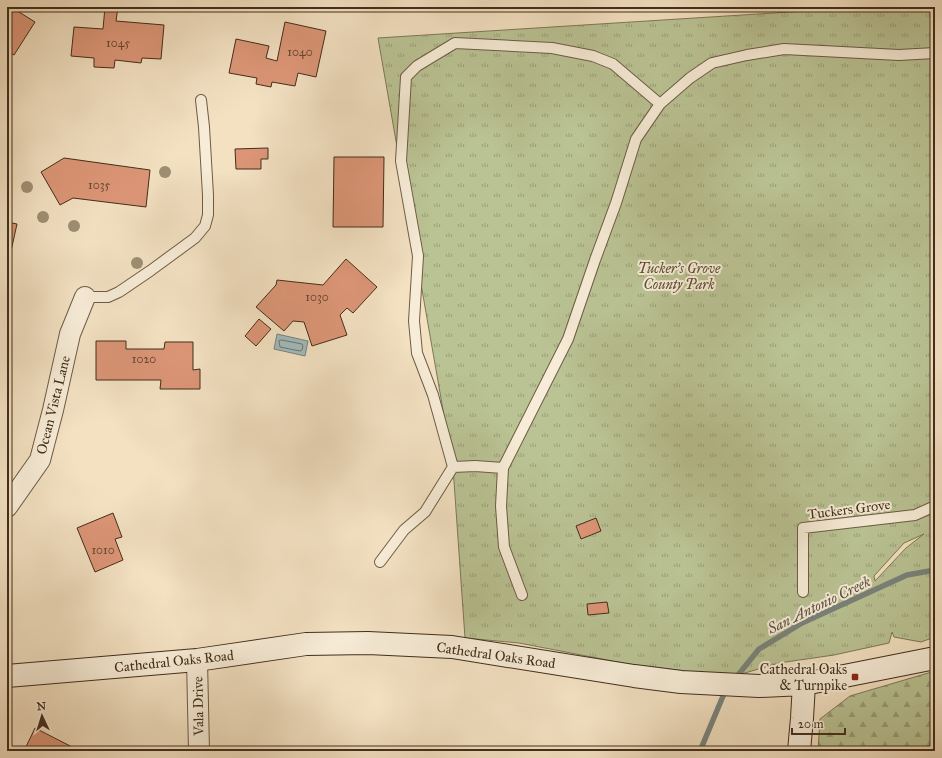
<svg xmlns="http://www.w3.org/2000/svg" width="942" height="758" viewBox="0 0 942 758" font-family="'IM FELL Great Primer',serif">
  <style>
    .forest { fill: url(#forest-firs); stroke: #7e7858 }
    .park { fill: url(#park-tufts); stroke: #7e7858; fill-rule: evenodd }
    .water { fill: #a0bbbd; stroke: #7a837c }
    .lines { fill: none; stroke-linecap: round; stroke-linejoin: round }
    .shore { stroke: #71746c; stroke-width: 1 }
    .stream { stroke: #7a837c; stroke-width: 5.5 }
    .building { fill: #dc9677; stroke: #422e1b }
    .lane-casing { stroke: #6e5b45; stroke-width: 12 }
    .street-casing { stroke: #6e5b45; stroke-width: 22 }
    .secondary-casing { stroke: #422e1b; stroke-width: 24 }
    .lane { stroke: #f7ecd7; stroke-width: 10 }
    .street { stroke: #f7ecd7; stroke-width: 20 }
    .secondary { stroke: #f7ecd7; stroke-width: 22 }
    .tree { fill: #9f8f73 }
    .poi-dot { fill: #8f2418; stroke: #f7ecd7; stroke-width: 1.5 }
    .labels { text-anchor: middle; stroke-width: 4; stroke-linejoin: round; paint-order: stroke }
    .number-label { font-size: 12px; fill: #684832 }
    .park-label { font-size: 14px; font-style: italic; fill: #5a4c33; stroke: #f7ecd7 }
    .street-label { font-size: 14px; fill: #422e1b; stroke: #f7ecd7 }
    .poi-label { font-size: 14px; fill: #422e1b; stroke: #f7ecd7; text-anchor: end }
    .water-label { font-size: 15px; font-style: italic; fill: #5a5144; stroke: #f7ecd7 }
  </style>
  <defs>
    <pattern id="forest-firs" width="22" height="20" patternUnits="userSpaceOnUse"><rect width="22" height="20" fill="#bac394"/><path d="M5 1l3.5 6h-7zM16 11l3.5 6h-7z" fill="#999f78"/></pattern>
    <pattern id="park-tufts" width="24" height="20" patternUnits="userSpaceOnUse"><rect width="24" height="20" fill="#bac394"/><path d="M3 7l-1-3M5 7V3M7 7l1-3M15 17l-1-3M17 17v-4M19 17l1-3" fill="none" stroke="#999f78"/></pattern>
  </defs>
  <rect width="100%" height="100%" fill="#f3e1c2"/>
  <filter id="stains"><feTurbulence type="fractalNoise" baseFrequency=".005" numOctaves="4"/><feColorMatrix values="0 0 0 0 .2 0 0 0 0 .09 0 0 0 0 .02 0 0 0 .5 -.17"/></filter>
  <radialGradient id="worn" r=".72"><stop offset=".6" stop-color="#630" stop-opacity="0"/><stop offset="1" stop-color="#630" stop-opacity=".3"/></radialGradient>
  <path class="forest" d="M935 671V751H818L820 719 850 696Z"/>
  <path class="park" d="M869 7H935V637L921 642 894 637 892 632 889 643 834 655 779 663 738 675H716L628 664 519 643 465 638 453 467 378 38ZM924 534 906 548 875 581 874 576 904 543Z"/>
  <path class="water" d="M277 334 308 341 305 356 274 349Z"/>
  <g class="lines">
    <path class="shore" d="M282 340 302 344 303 346 302 350 300 351 280 347 279 341Z"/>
    <path class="stream" d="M734 680 759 649 802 623 907 575 935 570
      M700 751 726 689"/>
  </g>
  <path class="building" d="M7 7H11L35 22 14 55 7 51Z
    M105 7H118L116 21 164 25 161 59 142 58 141 63 115 60 114 68 94 67V58L71 56 74 27 103 29Z
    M285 22 326 31 316 77 298 73 295 86 272 82 271 87 256 84 257 78 229 73 236 39 269 46 266 58 277 61Z
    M268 148V159H261V169H236L235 149Z
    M334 157H384L383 227H333Z
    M64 158 150 170 146 207 73 198 60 205 41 172Z
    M7 222 17 224 7 269Z
    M346 259 377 287 353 313 347 308 340 315 347 335 312 346 304 322 293 321 284 331 256 307 276 285 277 280 323 285Z
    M259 319 271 329 256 346 245 336Z
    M96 341H126V349H164L165 342H193V370L200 369V389H160L161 380H96Z
    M113 513 122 537 115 539 123 560 95 572 77 528Z
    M596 518 601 531 581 539 576 526Z
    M607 602 609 613 588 615 587 604Z
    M35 728 80 751H24Z"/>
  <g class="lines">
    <g class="lane-casing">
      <path id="lane" d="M85 297H108L119 292 150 271 195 238 205 226 208 215V195L204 127 201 100
        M503 468 475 466 453 467 433 395 417 353 414 321 418 256 401 161 406 77 417 66 455 43 552 48 593 56 613 64 660 104
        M380 562 404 530 425 512 453 467
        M803 592V528L915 515 935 506
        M522 595 504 547 501 506 503 468 568 339 595 260 616 203 636 139 660 104 690 78 712 63 747 55 784 49 899 55 935 53"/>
    </g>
    <g class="street-casing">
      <path id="street" d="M7 507 40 460 53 410 70 334 85 297
        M197 660 199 751"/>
    </g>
    <g class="secondary-casing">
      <path id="secondary" d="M7 676 197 660 306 644 368 643 452 647 634 676 681 682 759 686 804 684 935 658
        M799 751 802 718 804 684"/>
    </g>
    <use href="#lane" class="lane"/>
    <use href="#street" class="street"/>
    <use href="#secondary" class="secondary"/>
  </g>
  <g class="tree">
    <circle cx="165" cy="172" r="6"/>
    <circle cx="27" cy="187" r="6"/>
    <circle cx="43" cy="217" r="6"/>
    <circle cx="74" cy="226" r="6"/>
    <circle cx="137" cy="263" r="6"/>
  </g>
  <rect class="poi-dot" x="851" y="673" width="8" height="8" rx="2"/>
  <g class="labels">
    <g class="number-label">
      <text x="118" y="47">1045</text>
      <text x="300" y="56">1040</text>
      <text x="99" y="189">1035</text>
      <text x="317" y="301">1030</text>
      <text x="144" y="363">1020</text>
      <text x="103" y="554">1010</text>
    </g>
    <g class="park-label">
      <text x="679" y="273">Tucker's Grove<tspan x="679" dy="16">County Park</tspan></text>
    </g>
    <g class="street-label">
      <text transform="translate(53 405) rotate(-76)" y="5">Ocean Vista Lane</text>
      <text transform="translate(849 509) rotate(-7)" y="5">Tuckers Grove</text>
      <text transform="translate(496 655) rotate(8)" y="5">Cathedral Oaks Road</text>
      <text transform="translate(174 661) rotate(-6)" y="5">Cathedral Oaks Road</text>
      <text transform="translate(198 706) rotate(-91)" y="5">Vala Drive</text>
    </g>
    <g class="poi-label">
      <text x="847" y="674">Cathedral Oaks<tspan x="847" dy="16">&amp; Turnpike</tspan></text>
    </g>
    <g class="water-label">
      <text transform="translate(819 605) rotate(-26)" y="5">San Antonio Creek</text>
    </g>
  </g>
  <rect width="942" height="758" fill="none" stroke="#f3e1c2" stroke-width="24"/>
  <rect x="8" y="8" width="926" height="742" fill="none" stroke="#422e1b" stroke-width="2"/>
  <rect x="12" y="12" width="918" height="734" fill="none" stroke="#422e1b"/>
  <g transform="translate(42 716) rotate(356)" stroke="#f7ecd7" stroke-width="3" paint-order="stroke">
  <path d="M0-3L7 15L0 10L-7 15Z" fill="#422e1b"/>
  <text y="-6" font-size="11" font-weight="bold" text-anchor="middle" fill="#422e1b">N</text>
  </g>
  <path d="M792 728v6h53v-6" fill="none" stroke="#422e1b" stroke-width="2"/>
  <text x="798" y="728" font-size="12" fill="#422e1b" stroke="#f7ecd7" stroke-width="3" paint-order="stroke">20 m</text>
  <rect width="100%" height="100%" filter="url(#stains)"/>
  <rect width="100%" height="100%" fill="url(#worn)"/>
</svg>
